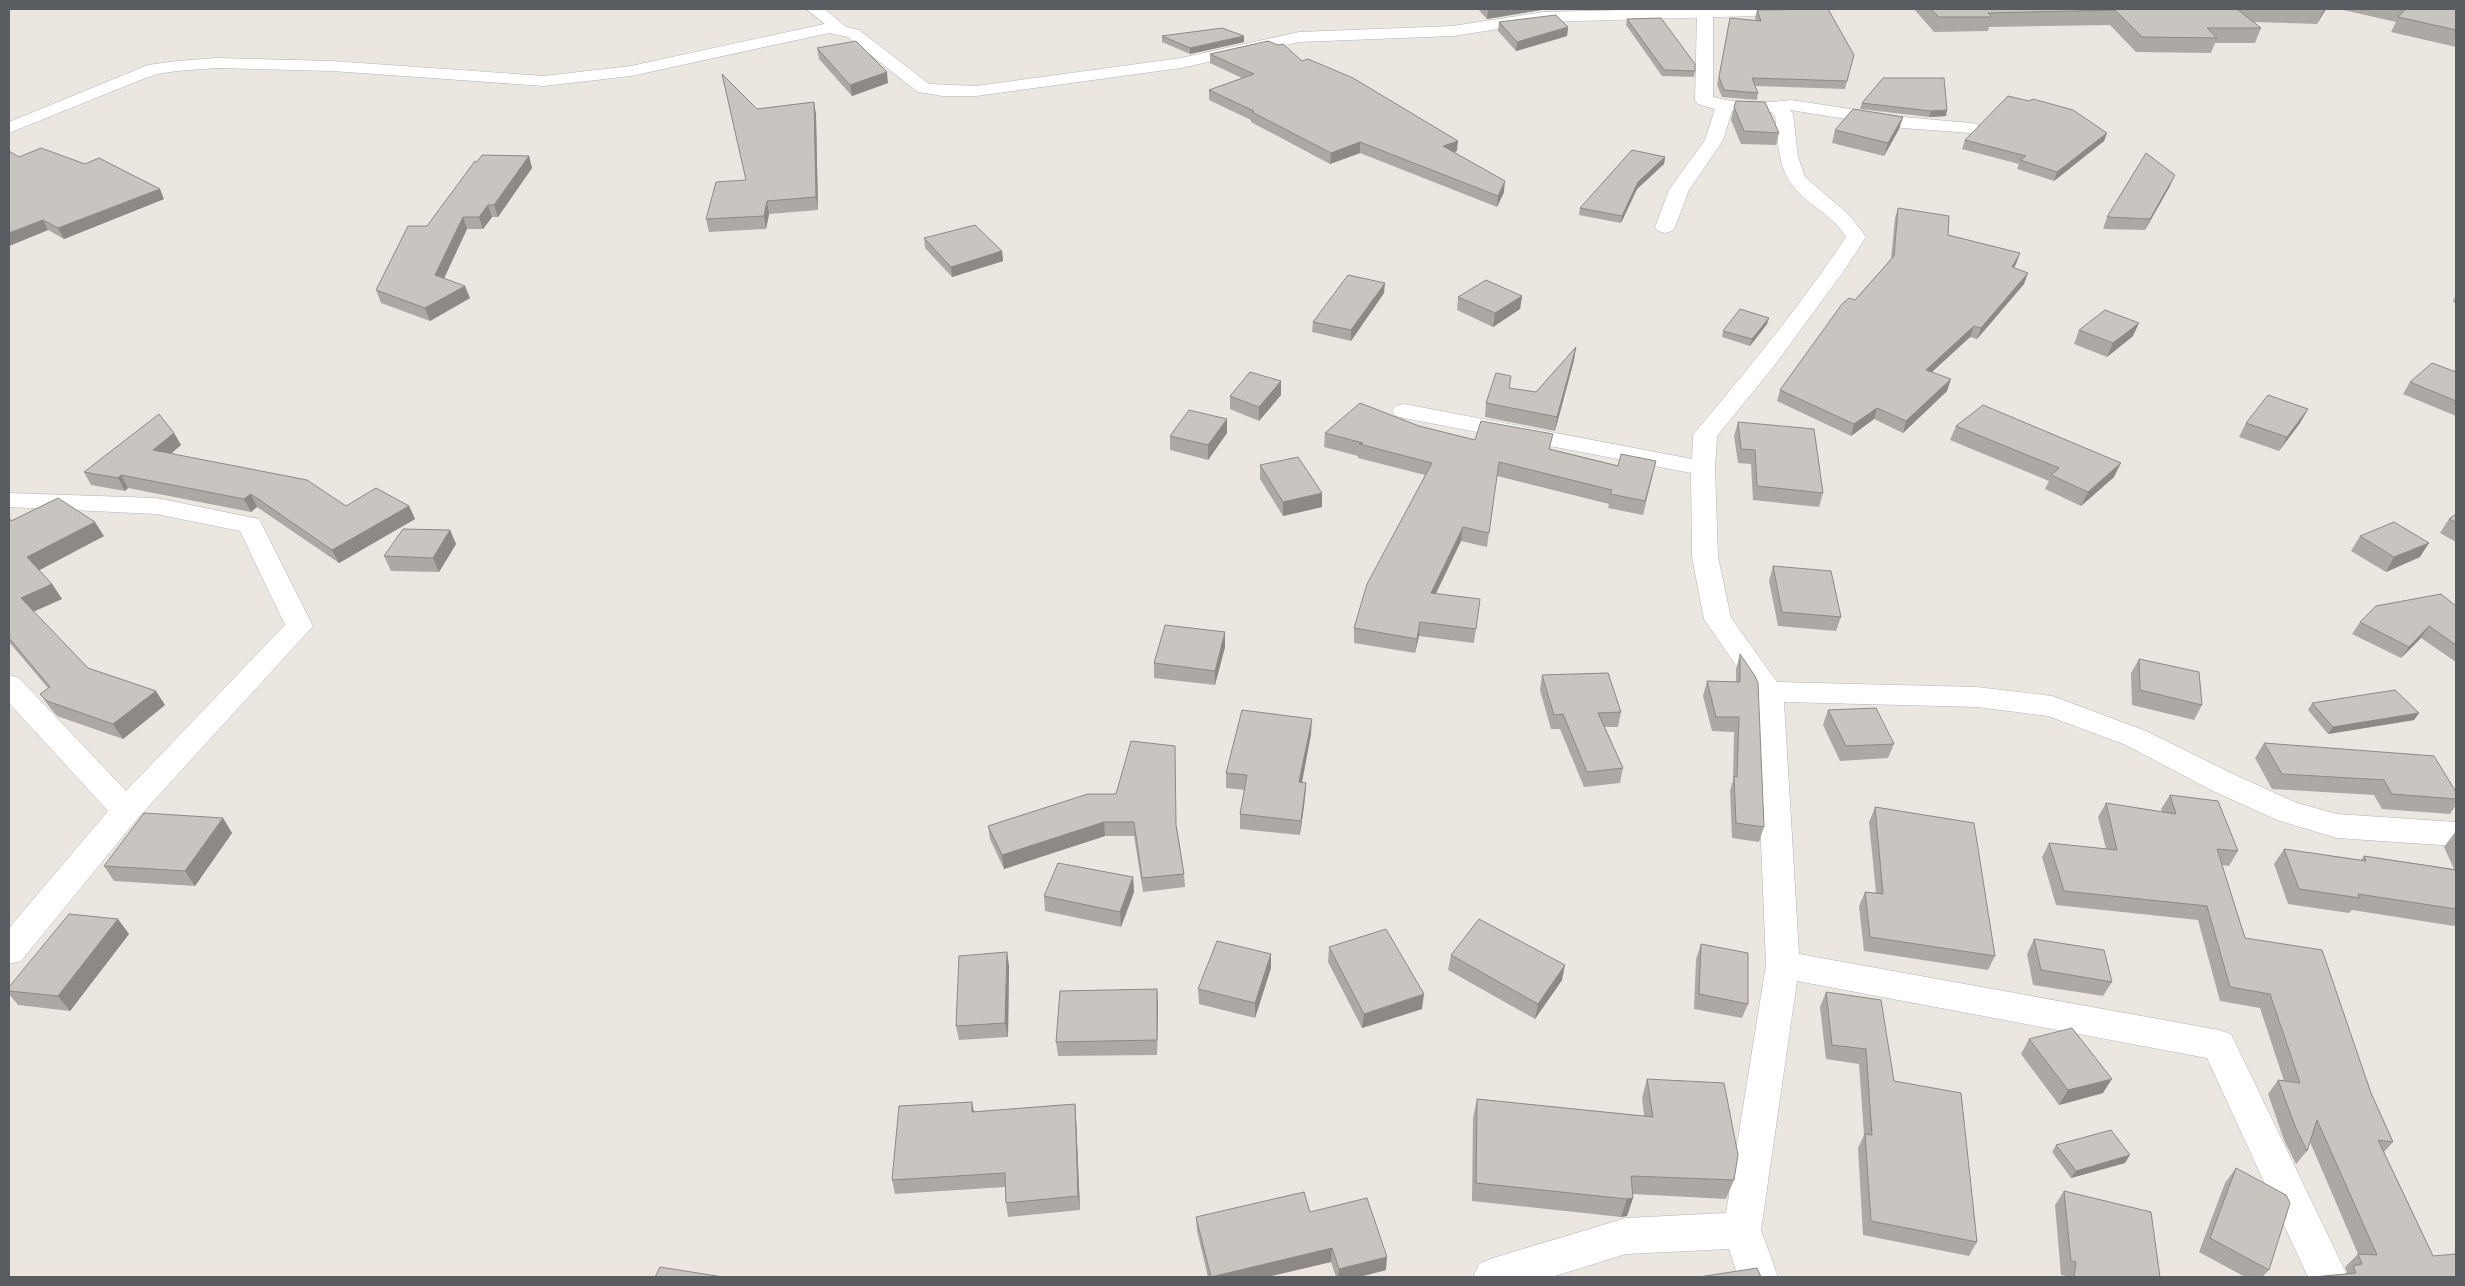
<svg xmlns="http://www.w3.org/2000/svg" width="2465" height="1286" viewBox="0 0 2465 1286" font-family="Rubik,sans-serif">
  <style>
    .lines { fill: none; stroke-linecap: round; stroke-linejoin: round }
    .minor-casing { stroke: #b1b3b7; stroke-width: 1 }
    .tertiary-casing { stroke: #b1b3b7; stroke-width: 1 }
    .minor { fill: #fff; fill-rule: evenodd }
    .tertiary { fill: #fff; fill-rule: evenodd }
    .wall { fill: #aca9a4 }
    .shaded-wall { fill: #8c8986 }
    .building { fill: #c8c4bf; stroke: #8c8986 }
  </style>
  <rect width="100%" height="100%" fill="#ebe7e0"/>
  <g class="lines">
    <g class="minor-casing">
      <path id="minor" d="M806 9H824L849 29 847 32H835Z
        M1707 9 1713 13V97C1737 104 1766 103 1791 100L1903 117 1971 123 1977 124 1980 128 1977 132 1971 133 1903 128 1790 110 1793 114 1798 157 1805 177 1850 216 1866 237 1843 272 1774 366 1717 436 1715 468 1718 557 1731 618 1777 682 1977 687 2052 696 2146 731 2233 774 2297 803 2337 814 2456 822V846L2337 838 2277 820 2211 790 2126 745 2048 716 1977 707 1784 702 1799 954 2219 1030 2231 1034 2348 1277H2308L2207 1058 1797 981 1761 1230 1778 1277H1738L1729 1249 1626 1254 1552 1277H1473L1479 1264 1493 1258 1626 1218 1726 1213 1766 965 1755 693 1704 619 1692 557 1691 473 1404 418 1396 416 1392 411 1396 406 1404 404 1692 459 1693 435 1697 430C1749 368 1801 305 1846 237 1838 223 1825 214 1813 205 1777 178 1780 156 1775 116L1771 112 1732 111 1723 140 1689 190 1675 227 1672 231 1665 233 1658 231 1655 227 1669 190 1705 140 1715 109 1698 104 1695 100 1697 13 1699 10Z
        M9 493 156 498 259 519 313 626 137 819 21 961 9 964V928L108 811 9 703V675L19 678 126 791 285 625 240 531 156 514 9 507Z"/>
    </g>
    <g class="tertiary-casing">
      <path id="tertiary" d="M1666 9H1828L1820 14 1544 22 1453 36 1299 42 1181 68 976 96H943L918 92 848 37 829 33 631 76 544 86 332 71 217 68 177 71 157 74 138 81 9 133V122L148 65 177 61 217 58 332 61 544 76 631 66 829 23 859 30 929 84 976 86 1181 58 1299 32 1453 26 1544 12Z"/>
    </g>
    <use href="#minor" class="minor"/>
    <use href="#tertiary" class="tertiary"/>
  </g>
  <path class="wall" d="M1478 9H1542L1541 10 1487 19Z
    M1914 9H2326L2317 24 2254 22 2261 28 2255 43H2215L2211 53 2136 52 2110 25 1989 27 1988 31 1934 32Z
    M2339 9H2456V47L2391 32 2396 22Z
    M1757 10 1854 55 1845 89 1755 86 1758 93 1757 100 1722 97 1717 85 1730 18 1756 21 1755 18Z
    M1627 19 1695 71 1694 77 1662 76 1626 25Z
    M1499 22 1568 27 1567 36 1516 51 1498 31Z
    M1162 36 1244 42 1190 54 1162 42Z
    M817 48 888 83 852 96 819 59Z
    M1210 54 1302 61 1457 151 1453 152 1504 192 1497 207 1360 153 1330 164 1251 122V120L1209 100V90L1242 78 1210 63Z
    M1883 78 1946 116 1929 117 1860 109 1862 103Z
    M814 102 816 115 818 210 769 214 766 229 709 232 706 219 746 180 757 109Z
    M1734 107 1779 133 1776 145 1741 144 1731 120Z
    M1903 117 1899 129 1884 156 1832 143 1835 130Z
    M2107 133 2104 141 2054 181 2017 169 2019 164 1962 149 1965 140Z
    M529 156 532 168 498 217H492L483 229H467L444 278 470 298 430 321 381 303 376 290 427 226 477 162Z
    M19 157 164 199 64 239 48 230 9 246Z
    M1665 157 1664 164 1637 189 1621 223 1579 215 1580 208Z
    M2170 186 2145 230 2103 229 2107 217Z
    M1898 208 1948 235 2020 253 2014 268 2024 284 1977 339 1970 337 1932 372 1947 391 1903 433 1874 419 1851 436 1777 401 1780 390 1855 300 1891 259 1895 218Z
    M924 238 1002 251 1003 261 952 277 925 248Z
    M1384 293 1351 341 1312 332 1313 322Z
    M2456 294V303L2453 302Z
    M1522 296 1520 309 1493 327 1457 310 1458 297Z
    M1767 324 1750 346 1722 337 1723 331Z
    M2079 330 2133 336 2107 357 2074 344Z
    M1576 347 1574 360 1555 431 1485 417 1486 403 1509 388 1536 392Z
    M2456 372V416L2403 394 2410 382Z
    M1281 381V395L1259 421 1230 409V396Z
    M2308 409 2300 423 2279 451 2239 437 2246 423Z
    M1227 419V433L1208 460 1170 450V436Z
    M1738 422 1823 493 1819 507 1753 500 1751 464 1738 463 1734 436Z
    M1419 426 1475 440 1550 449 1653 474 1643 515 1608 508 1609 504 1497 476 1487 547 1461 541 1436 594 1480 599 1474 643 1419 636 1415 653 1354 643V628L1425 475 1358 458V456L1324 447 1325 433Z
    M1956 426 2114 477 2081 506 2045 489 2049 481 1950 440Z
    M174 433 181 445 171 454 346 506H409L415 519 339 563 257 507 251 512 128 488 125 491 91 485 84 472Z
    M1260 465 1322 507 1283 516 1260 479Z
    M2456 514V542L2440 533 2449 519Z
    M9 517 11 521 104 536 39 570 52 584 62 599 33 612 88 668 165 705 123 739 57 716 51 709 40 694 48 688 9 642Z
    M450 530 456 544 439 572 391 571 384 556Z
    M2360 536 2420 557 2386 572 2351 551Z
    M1773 566 1841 617 1836 631 1778 626 1769 581Z
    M2456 606V662L2421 638 2401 658 2352 634 2360 622Z
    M1225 647 1215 685 1154 678V663Z
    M1740 654 1764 827 1759 842 1732 838 1730 791 1733 780 1734 732 1712 731 1703 696 1707 681 1736 682V669Z
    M2139 659 2202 705 2194 720 2132 705 2131 673Z
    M1542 675 1621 712 1618 727H1605L1623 768 1620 783 1584 787 1560 729H1551L1540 690Z
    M2312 703 2419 713 2414 720 2328 734 2308 710Z
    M1828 710 1894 744 1888 758 1840 761 1823 725Z
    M1311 734 1302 783H1306L1305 798 1300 835 1240 829V814L1245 790 1226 788V773Z
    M2264 743 2456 792V805L2450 814 2382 809 2374 795 2272 789 2255 758Z
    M1088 794 1177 827 1184 874 1185 887 1143 892 1134 836H1105L1004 869 990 839 988 826Z
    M2170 795 2238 851 2229 866 2222 865 2245 938 2371 1093 2393 1142 2384 1152 2433 1256 2456 1277 2345 1274 2347 1272 2345 1267 2358 1254 2310 1142 2307 1151 2296 1164 2284 1140 2268 1094 2278 1080 2284 1081 2260 1008 2220 1001 2198 920 2056 905 2042 857 2049 843 2106 849 2098 817 2106 803 2162 812 2161 809Z
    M1875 807 1995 956 1988 970 1864 951 1859 906 1865 892 1876 893 1869 822Z
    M223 818 232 833 195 886 114 881 104 866Z
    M2455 832H2456V923L2454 926 2352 910 2349 913 2288 904 2274 864 2284 849 2361 860 2364 856 2454 869 2444 847Z
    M1133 877 1134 892 1121 927 1045 911 1044 896Z
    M129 934 70 1011 18 1005 9 994V987Z
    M2034 939 2112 982 2103 996 2033 985 2027 954Z
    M1701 944 1748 1004 1742 1018 1694 1009 1696 959Z
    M1329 947 1422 1009 1362 1028 1328 962Z
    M1007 952 1009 967 1008 1037 959 1040 956 1026Z
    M1271 954V968L1255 1018 1199 1004 1198 989Z
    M1451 955 1562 980 1535 1019 1448 970Z
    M1826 992 1894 1081 1977 1242 1969 1256 1863 1235 1858 1148 1864 1135 1859 1064 1826 1059 1820 1007Z
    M1158 1004 1157 1055 1058 1056 1056 1042Z
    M2029 1039 2103 1093 2059 1105 2021 1054Z
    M1647 1079 1734 1180 1726 1199 1633 1194V1198L1627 1216 1621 1217 1472 1201 1473 1118 1477 1099 1644 1116 1642 1098Z
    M1075 1104 1076 1118 1080 1210 1008 1217 1006 1203 1005 1187 895 1194 892 1180 974 1112Z
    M2056 1145 2125 1163 2071 1178 2052 1152Z
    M2236 1168 2269 1270 2262 1277H2245L2199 1252 2225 1183Z
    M2064 1191 2160 1277H2066V1276L2061 1275 2055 1205Z
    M1310 1212 1386 1270 1359 1277H1336L1331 1262 1267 1277H1208L1197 1231 1196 1217Z"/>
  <path class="shaded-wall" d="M1496 9H1542L1541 10 1487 19 1488 10Z
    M2324 9H2326L2317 24Z
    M1568 27 1567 36 1516 51 1517 42Z
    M1244 36V42L1190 54V48Z
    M887 72 888 83 852 96 850 85Z
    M814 102 816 115 818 210 816 197Z
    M1947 110 1946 116 1929 117 1931 111Z
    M1903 117 1899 129 1884 156 1888 143Z
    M2107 133 2104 141 2054 181 2057 172Z
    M1458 141 1457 151 1442 157 1443 146Z
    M1360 142V153L1330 164 1331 153Z
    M529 156 532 168 498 217 494 205Z
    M1665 157 1664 164 1637 189 1621 223 1622 216 1638 182Z
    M2175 175 2170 186 2145 230 2150 219Z
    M1505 181 1504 192 1497 207 1498 196Z
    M160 189 164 199 64 239 58 228Z
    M767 201 769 214 766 229 764 216Z
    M488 205 492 217 483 229 479 217Z
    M463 217 467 229 440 287 435 275Z
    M43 220 48 230 9 246V233Z
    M1002 251 1003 261 952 277 951 267Z
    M2020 253 2016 264 2008 278 2012 267Z
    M2028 273 2024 284 1977 339 1981 328Z
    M1385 283 1384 293 1351 341V330Z
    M465 286 470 298 430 321 425 308Z
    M1522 296 1520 309 1493 327 1495 313Z
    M1769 318 1767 324 1750 346 1752 339Z
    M2139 323 2133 336 2107 357 2113 343Z
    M1974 326 1970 337 1922 381 1926 370Z
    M1576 347 1574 360 1555 431 1557 417Z
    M1951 379 1947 391 1903 433 1906 421Z
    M1281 381V395L1259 421V407Z
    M1877 408 1874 419 1851 436 1854 424Z
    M2308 409 2300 423 2279 451 2287 437Z
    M1227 419V433L1208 460V445Z
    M174 433 181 445 159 463 153 450Z
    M2121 463 2114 477 2081 506 2088 492Z
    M121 475 128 488 125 491 118 478Z
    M1322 493V507L1283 516V502Z
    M251 494 257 507 251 512 244 499Z
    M409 506 415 519 339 563 332 550Z
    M95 522 104 536 36 572 27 557Z
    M1463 527 1461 541 1429 607 1431 593Z
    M450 530 456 544 439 572 433 558Z
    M2429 543 2420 557 2386 572 2394 557Z
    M52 584 62 599 30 613 21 598Z
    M1420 622 1419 636 1415 653 1417 639Z
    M2429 626 2421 638 2401 658 2409 647Z
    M1225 632V647L1215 685V671Z
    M156 691 165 705 123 739 113 724Z
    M2419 713 2414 720 2328 734 2333 727Z
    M1312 719 1311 734 1299 797V782Z
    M1306 783 1305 798 1300 835 1301 821Z
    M223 818 232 833 195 886 185 871Z
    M1104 822 1105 836 1004 869 1002 855Z
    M1133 877 1134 892 1121 927 1120 912Z
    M118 919 129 934 70 1011 58 996Z
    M1007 952 1009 967 1008 1037 1005 1023Z
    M1271 954V968L1255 1018V1003Z
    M1565 965 1562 980 1535 1019 1538 1004Z
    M1157 989 1158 1004 1157 1055Z
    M1424 994 1422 1009 1362 1028 1364 1014Z
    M2112 1079 2103 1093 2059 1105 2068 1090Z
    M972 1102 975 1116 972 1112Z
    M1075 1104 1076 1118 1080 1210 1078 1196Z
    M2130 1155 2125 1163 2071 1178 2076 1171Z
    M1633 1198 1627 1216 1621 1217 1627 1199Z
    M1332 1248 1331 1262 1267 1277H1211Z
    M1387 1257 1386 1270 1359 1277H1338L1339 1269Z"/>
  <path class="building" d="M1828 9 1854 55 1847 81 1752 78 1758 93 1724 90 1719 77 1730 18 1761 21 1757 10Z
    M1931 9H2237L2261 28H2207L2217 38 2142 37 2115 10 1988 13 1992 17H1939Z
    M2406 9H2456V30L2398 17Z
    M1556 15 1568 27 1517 42 1499 22Z
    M1661 18 1695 64V71L1664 70 1627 19Z
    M1222 28 1244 36 1190 48 1162 36Z
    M856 41 887 72 850 85 817 48Z
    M1268 41 1278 45 1283 44 1302 61 1308 59 1353 78 1458 141 1443 146 1505 181 1498 196 1360 142 1331 153 1252 112 1254 111 1209 90 1254 74 1210 54Z
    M722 74 757 109 814 102 816 197 767 201 764 216 706 219 716 182 746 180Z
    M1883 78H1944L1947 110 1931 111 1862 103Z
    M2008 96 2029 101 2033 99 2073 110 2107 133 2057 172 2020 160 2026 156 1965 140Z
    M1736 101 1765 102 1779 133 1744 131 1734 107Z
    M1853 109 1903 117 1888 143 1835 130Z
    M41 148 85 164 99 158 160 189 58 228 43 220 9 233V151L19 157Z
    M1632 150 1665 157 1638 182 1622 216 1580 208Z
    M2146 153 2175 175 2150 219 2107 217Z
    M482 155 529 156 494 205H488L479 217H463L435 275 465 286 425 308 376 290 408 226H427L475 161 477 162Z
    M1898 208 1949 216 1948 235 2020 253 2012 267 2028 273 1981 328 1974 326 1926 370 1951 379 1906 421 1877 408 1854 424 1780 390 1842 304 1849 298 1855 300 1894 256Z
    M975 225 1002 251 951 267 924 238Z
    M1348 275 1385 283 1351 330 1313 322Z
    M1486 280 1522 296 1495 313 1458 297Z
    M1740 309 1769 318 1752 339 1723 331Z
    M2105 310 2139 323 2113 343 2079 330Z
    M1576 347 1557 417 1486 403 1496 373 1511 376 1509 388 1536 392Z
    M2432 363 2456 372V401L2410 382Z
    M1250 372 1281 381 1259 407 1230 396Z
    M2268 395 2308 409 2287 437 2246 423Z
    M1360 403 1419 426 1475 440 1481 421 1553 434 1549 449 1618 466 1621 454 1656 461 1645 501 1610 494 1612 490 1499 462 1489 533 1463 527 1431 593 1480 599 1476 629 1420 622 1417 639 1354 628 1367 584 1432 463 1359 444 1363 443 1325 433Z
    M1983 405 2121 463 2088 492 2051 475 2059 468 1956 426Z
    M1189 410 1227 419 1208 445 1170 436Z
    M159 414 174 433 153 450 307 480 346 506 376 488 409 506 332 550 251 494 244 499 121 475 118 478 84 472Z
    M1738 422 1814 429 1823 493 1757 486 1755 450 1741 449Z
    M1298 457 1322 493 1283 502 1260 465Z
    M58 498 95 522 27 557 52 584 21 598 88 668 156 691 113 724 47 701 40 694 50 687 9 638V517L11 521Z
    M2456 514V522L2449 519Z
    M2394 522 2429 543 2394 557 2360 536Z
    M403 529 450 530 433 558 384 556Z
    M1773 566 1831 571 1841 617 1782 612Z
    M2441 594 2456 606V645L2429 626 2409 647 2360 622 2376 606Z
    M1165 625 1225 632 1215 671 1154 663Z
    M1740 654 1755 676 1758 683 1764 827 1736 823 1734 776 1737 777 1739 717H1716L1707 681 1740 682Z
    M2139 659 2199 672 2202 705 2140 690Z
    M1608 673 1621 712 1598 713 1623 768 1587 772 1563 714 1554 715 1542 675Z
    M2395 690 2419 713 2333 727 2312 703Z
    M1876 708 1894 744 1846 746 1828 710Z
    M1242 710 1312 719 1299 782 1306 783 1301 821 1240 814 1247 775 1226 773Z
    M1131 741 1175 746 1176 825 1184 874 1142 878 1134 822H1104L1002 855 988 826 1088 794H1116Z
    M2264 743 2434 756 2456 792V799L2392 794 2384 780 2282 774Z
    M2170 795 2218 801 2238 851 2217 849 2245 938 2322 950 2371 1093 2393 1142 2378 1140 2433 1256 2456 1254V1277H2313L2356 1273 2353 1266 2362 1264 2358 1254 2377 1255 2317 1120 2307 1151 2295 1126 2278 1080 2300 1083 2270 994 2230 987 2207 906 2064 891 2049 843 2117 850 2106 803 2176 814Z
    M1875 807 1974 823 1995 956 1870 937 1865 892 1883 894Z
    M144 813 223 818 185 871 104 866Z
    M2284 849 2366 861 2364 856 2456 870V909L2358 894 2360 898 2299 889Z
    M1058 863 1133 877 1120 912 1044 896Z
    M69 914 118 919 58 996 9 991V987Z
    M1479 919 1565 965 1538 1004 1451 955Z
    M1386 929 1424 994 1364 1014 1329 947Z
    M2034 939 2104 950 2112 982 2041 970Z
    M1217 941 1271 954 1255 1003 1198 989Z
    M1701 944 1748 953V1004L1699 994Z
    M1007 952 1005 1023 956 1026 959 956Z
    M1157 989V1040L1056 1042 1060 991Z
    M1826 992 1881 1000 1894 1081 1961 1093 1977 1242 1871 1221 1865 1134 1872 1135 1866 1049 1832 1045Z
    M2072 1028 2112 1079 2068 1090 2029 1039Z
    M1647 1079 1724 1083 1738 1155 1734 1180 1631 1176 1633 1198 1627 1199 1476 1183 1477 1099 1653 1117Z
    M972 1102V1112L1075 1104 1078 1196 1006 1203 1005 1173 892 1180 899 1106Z
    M2111 1130 2130 1155 2076 1171 2056 1145Z
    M2236 1168 2286 1195 2290 1203 2269 1270 2210 1238Z
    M2064 1191 2151 1212 2160 1277H2074L2076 1262 2071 1261Z
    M1304 1192 1310 1212 1367 1198 1387 1257 1339 1269 1332 1248 1211 1277 1196 1217Z
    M660 1267 723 1277H655Z
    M1757 1268 1761 1277H1699Z"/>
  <rect width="2465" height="1286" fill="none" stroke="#595c60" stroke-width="20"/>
</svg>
